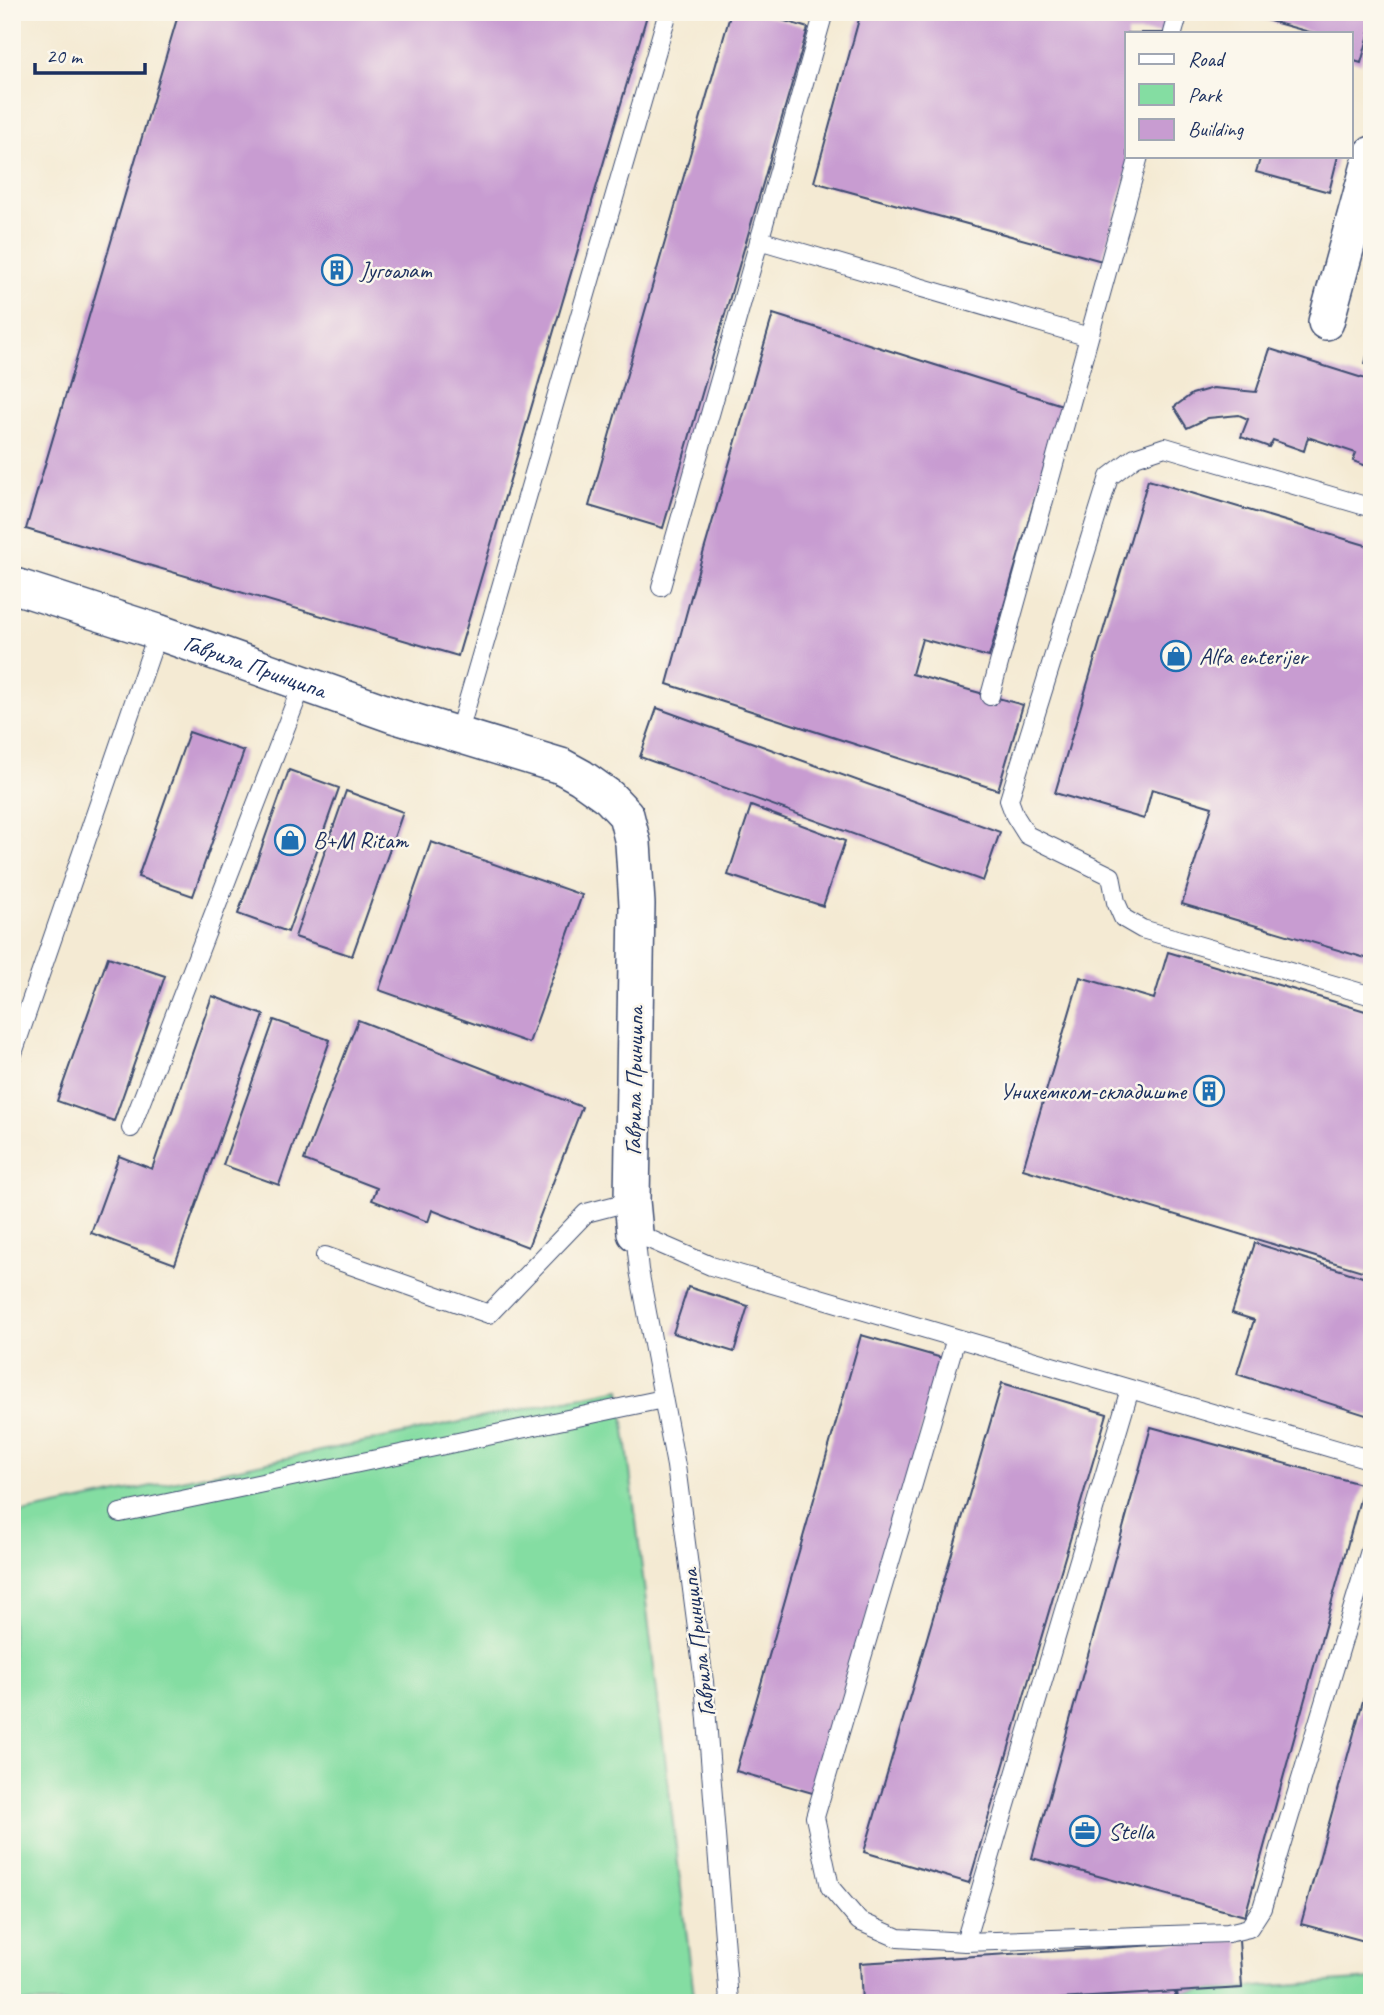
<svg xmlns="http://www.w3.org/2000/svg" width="1384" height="2015" viewBox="0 0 1384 2015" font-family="Caveat,sans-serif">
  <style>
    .green { fill: #84dda2; stroke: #508680; stroke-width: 2 }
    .building { fill: #c89cd1 }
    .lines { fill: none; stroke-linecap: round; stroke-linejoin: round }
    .lane-casing { stroke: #3c4b70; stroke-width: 20 }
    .street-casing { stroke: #3c4b70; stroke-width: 38 }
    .path { stroke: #3c4b70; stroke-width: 4.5; stroke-dasharray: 5 5; stroke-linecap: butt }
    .lane { stroke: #fff; stroke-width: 18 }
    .street { stroke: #fff; stroke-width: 35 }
    .labels { text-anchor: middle; stroke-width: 5; stroke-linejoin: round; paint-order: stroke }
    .poi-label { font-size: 24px; fill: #1b2f5e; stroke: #fbf7ec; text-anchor: start }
    .street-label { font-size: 24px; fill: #1b2f5e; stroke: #fbf7ec }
  </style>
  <rect width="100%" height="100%" fill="#fbf7ec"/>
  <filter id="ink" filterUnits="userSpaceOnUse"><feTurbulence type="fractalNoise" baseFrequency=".0143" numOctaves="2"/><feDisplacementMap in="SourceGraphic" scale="14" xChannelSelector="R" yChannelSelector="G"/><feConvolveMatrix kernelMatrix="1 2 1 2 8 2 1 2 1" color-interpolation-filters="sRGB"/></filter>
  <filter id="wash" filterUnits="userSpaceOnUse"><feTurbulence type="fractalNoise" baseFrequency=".00686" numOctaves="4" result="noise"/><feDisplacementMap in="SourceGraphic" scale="28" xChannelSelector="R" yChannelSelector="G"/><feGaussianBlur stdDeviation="1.57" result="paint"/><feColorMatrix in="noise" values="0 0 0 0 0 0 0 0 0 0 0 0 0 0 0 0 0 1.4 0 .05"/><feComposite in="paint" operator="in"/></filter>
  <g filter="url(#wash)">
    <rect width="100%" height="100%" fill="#f4ead3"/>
    <path class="green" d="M620 1389 695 2003H12V1515Z
      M1372 1979V2003H997L1242 1988Z"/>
    <g id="blocks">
      <path class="building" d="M179 12H648L458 656 26 529Z
        M731 12H755L808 28 663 528 589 506Z
        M861 12H1170L1164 33H1127V156H1131L1102 261 814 182Z
        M1249 12H1372V24L1361 63 1351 60V33H1313L1248 15Z
        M1261 156H1338L1329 192 1256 172Z
        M773 314 1062 405 989 657 922 639 912 674 1023 705 998 790 667 684 698 571Z
        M1371 338 1372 339V366L1365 364Z
        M1270 349 1372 381V468L1353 461 1356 453 1308 437 1304 451 1273 440 1269 447 1241 437 1248 419 1239 415 1208 418 1187 428 1174 407 1192 394 1213 388 1256 392Z
        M1148 480 1372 547V960L1182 904 1212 807 1152 789 1144 819 1055 793Z
        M657 708 1000 832 983 881 640 757Z
        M189 732 244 751 193 896 138 877Z
        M289 770 339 788 288 932 238 914Z
        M346 791 403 812 352 956 295 937Z
        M751 806 845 841 823 906 728 875Z
        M431 842 582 895 529 1043 379 990Z
        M1168 952 1372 1013V1274L1023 1169 1080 977 1154 999Z
        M108 957 165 976 114 1121 57 1101Z
        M212 996 264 1015 175 1264 91 1233 119 1156 152 1169Z
        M274 1020 330 1040 279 1185 223 1165Z
        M358 1020 582 1107 528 1247 432 1210 428 1222 372 1200 377 1188 304 1160Z
        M1255 1243 1372 1280V1417L1237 1374 1254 1320 1232 1313Z
        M688 1287 748 1306 734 1352 673 1333Z
        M861 1335 942 1358 816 1794 736 1771Z
        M1002 1383 1107 1414 969 1883 864 1852Z
        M1151 1427 1364 1485 1245 1916 1032 1858Z
        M1371 1672H1372V1943L1301 1924Z
        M1239 1940 1242 1988 992 2003H862L860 1963Z"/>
    </g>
  </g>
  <g filter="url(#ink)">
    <use href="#blocks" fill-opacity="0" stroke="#3c4b70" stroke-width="2"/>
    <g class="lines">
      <g class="lane-casing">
        <path id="lane" d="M1173 33 1179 12
          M759 240 1089 337
          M1372 508 1165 447 1135 457 1109 477 1009 800 1015 816 1027 835 1111 876 1116 902 1123 918 1142 929 1372 996
          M661 587 824 12
          M990 696 1139 156
          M458 735 668 12
          M12 1056 158 632
          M131 1128 302 685
          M325 1256 489 1314 586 1213 632 1201
          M956 1338 815 1817 830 1887 859 1921 898 1938 965 1942 1228 1933 1249 1928 1262 1908 1372 1544
          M120 1513 663 1399
          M965 1942 1130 1389
          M729 2001 704 1682 676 1466 639 1270 635 1233 711 1266 1372 1460"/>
      </g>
      <g class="street-casing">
        <g id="street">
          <path d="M1326 322 1372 154"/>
          <path id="s1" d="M12 585 158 632 393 715 561 766 581 777 609 797 626 815 633 843 637 904 632 1201 635 1233"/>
        </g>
      </g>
      <path class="path" d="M1176 1992 1177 2003"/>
      <use href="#lane" class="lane"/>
      <use href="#street" class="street"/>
    </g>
  </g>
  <defs>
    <g id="building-ring" transform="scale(1.575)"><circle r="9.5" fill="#fbf7ec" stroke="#1f6fb2" stroke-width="1.5"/><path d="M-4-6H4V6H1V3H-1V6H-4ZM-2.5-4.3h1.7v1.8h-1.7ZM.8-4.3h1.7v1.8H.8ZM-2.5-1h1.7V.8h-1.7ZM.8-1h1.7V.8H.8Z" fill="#1f6fb2"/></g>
    <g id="shop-ring" transform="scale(1.575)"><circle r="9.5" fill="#fbf7ec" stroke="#1f6fb2" stroke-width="1.5"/><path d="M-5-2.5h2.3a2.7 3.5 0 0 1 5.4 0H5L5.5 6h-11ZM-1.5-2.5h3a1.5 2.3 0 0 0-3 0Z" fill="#1f6fb2"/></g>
    <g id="office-ring" transform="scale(1.575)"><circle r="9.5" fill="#fbf7ec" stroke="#1f6fb2" stroke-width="1.5"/><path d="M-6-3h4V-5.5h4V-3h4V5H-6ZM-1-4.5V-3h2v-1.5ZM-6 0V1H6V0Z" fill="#1f6fb2"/></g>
  </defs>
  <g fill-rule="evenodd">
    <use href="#building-ring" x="337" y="270"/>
    <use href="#shop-ring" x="1176" y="656"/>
    <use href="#shop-ring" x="290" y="840"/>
    <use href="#building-ring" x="1209" y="1091"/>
    <use href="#office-ring" x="1085" y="1831"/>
  </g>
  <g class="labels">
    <g class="poi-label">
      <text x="360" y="278">Југоалат</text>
      <text x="1199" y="664">Alfa enterijer</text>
      <text x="313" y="848">B+M Ritam</text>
      <text x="1186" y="1099" text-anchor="end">Унихемком-складиште</text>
      <text x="1108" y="1839">Stella</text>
    </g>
    <g class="street-label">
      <text dy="8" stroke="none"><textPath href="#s1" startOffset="256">Гаврила Принципа</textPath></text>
      <text transform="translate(634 1081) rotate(-89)" y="8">Гаврила Принципа</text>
      <text transform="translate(698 1643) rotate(-97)" y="8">Гаврила Принципа</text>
    </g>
  </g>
  <rect width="1384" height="2015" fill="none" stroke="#fbf7ec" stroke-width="42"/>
  <rect x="1125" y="32" width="228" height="126" fill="#fbf7ec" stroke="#a1a7b3" stroke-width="2"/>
  <rect x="1139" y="54" width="35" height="10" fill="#ffffff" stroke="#a1a7b3" stroke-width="2"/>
  <text x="1188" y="66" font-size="21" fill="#1b2f5e">Road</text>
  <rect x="1139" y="84" width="35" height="21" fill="#84dda2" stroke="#a1a7b3" stroke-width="2"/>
  <text x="1188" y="102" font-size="21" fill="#1b2f5e">Park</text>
  <rect x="1139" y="119" width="35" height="21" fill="#c89cd1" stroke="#a1a7b3" stroke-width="2"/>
  <text x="1188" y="136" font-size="21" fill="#1b2f5e">Building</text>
  <path d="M35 63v10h110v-10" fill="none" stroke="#1b2f5e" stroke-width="3.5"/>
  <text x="46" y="63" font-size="21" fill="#1b2f5e" stroke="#fbf7ec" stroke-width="5" paint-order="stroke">20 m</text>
</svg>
